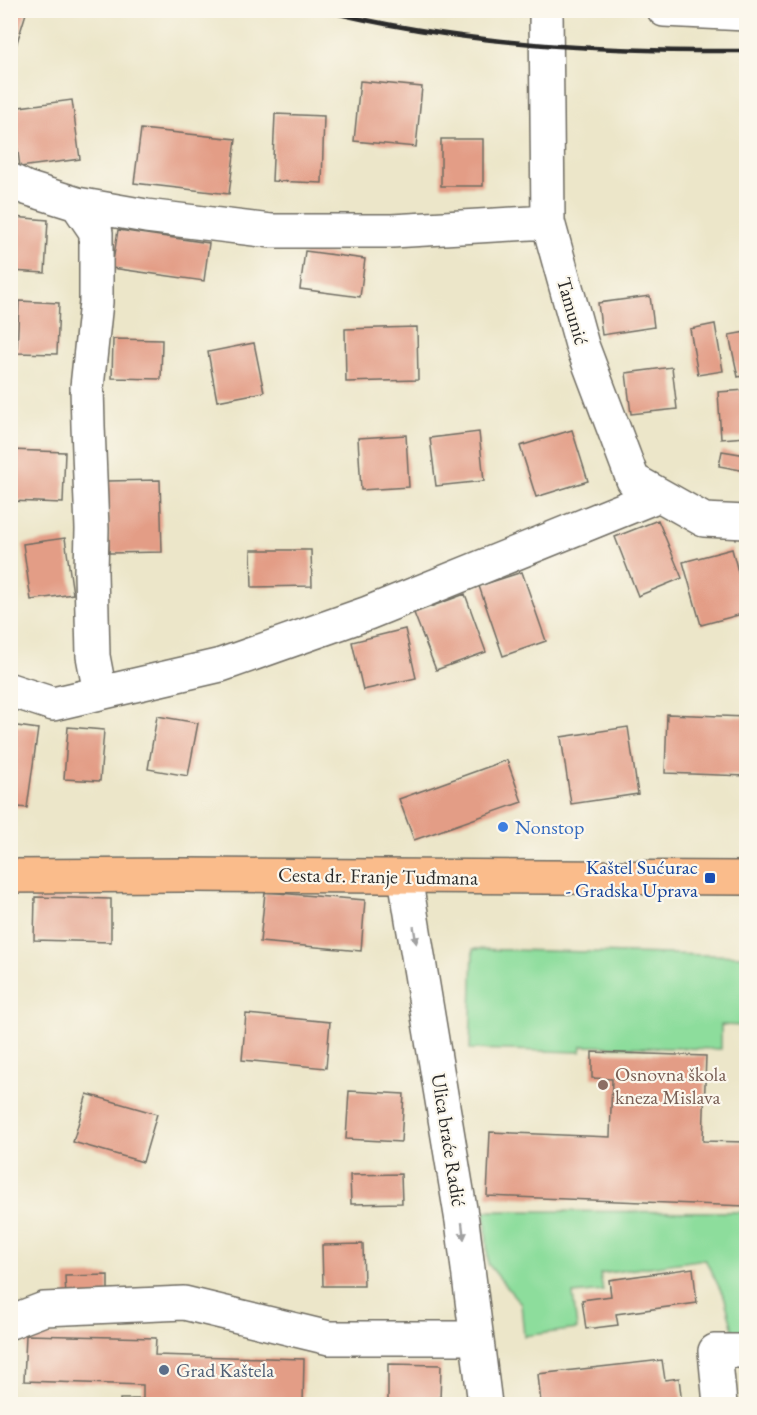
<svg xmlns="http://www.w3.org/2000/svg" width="757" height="1415" viewBox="0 0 757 1415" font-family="'EB Garamond',serif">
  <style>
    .green { fill: #8ddd9c; stroke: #5c8464; stroke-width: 1.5 }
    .building { fill: #e39d86 }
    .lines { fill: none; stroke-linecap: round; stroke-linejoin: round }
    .minor-casing { stroke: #6f6c62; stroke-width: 36 }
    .major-casing { stroke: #6f6c62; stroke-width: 36 }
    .minor { stroke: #fff; stroke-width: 33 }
    .major { stroke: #fabc8b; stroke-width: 33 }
    .rail { stroke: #2b2b2b; stroke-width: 4.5 }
    .oneway { fill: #a0a0a0 }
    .shop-dot { fill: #3f7fe0; stroke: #fbf7ec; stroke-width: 2 }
    .transit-dot { fill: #1a4fb4; stroke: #fbf7ec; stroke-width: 2 }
    .education-dot { fill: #8d6e63; stroke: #fbf7ec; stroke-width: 2 }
    .service-dot { fill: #5c6f8a; stroke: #fbf7ec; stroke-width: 2 }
    .labels { text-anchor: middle; stroke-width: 4.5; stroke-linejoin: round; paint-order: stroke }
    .street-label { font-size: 20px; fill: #2b2b2b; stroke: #fbf7ec }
    .shop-label { font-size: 20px; fill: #366cbe; stroke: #fbf7ec; text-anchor: start }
    .transit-label { font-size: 20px; fill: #164399; stroke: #fbf7ec; text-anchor: end }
    .education-label { font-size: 20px; fill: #785e54; stroke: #fbf7ec; text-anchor: start }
    .service-label { font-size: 20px; fill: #4e5e75; stroke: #fbf7ec; text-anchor: start }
  </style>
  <rect width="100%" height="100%" fill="#fbf7ec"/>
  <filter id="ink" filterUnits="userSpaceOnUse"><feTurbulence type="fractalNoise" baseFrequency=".0167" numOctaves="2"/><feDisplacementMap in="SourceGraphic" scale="12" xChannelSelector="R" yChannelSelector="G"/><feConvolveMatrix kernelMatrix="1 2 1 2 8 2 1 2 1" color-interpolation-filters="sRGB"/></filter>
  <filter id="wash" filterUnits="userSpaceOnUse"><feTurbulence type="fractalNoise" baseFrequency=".008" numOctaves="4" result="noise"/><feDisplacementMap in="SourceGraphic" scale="24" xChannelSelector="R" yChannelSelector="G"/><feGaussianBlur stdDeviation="1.35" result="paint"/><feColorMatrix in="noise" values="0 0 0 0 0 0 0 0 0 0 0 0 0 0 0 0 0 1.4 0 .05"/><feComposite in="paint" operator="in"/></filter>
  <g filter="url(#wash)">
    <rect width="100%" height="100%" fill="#ece6c9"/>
    <path class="green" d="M473 949 746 956V1026L721 1025V1049L582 1046 581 1052 470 1049Z
      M485 1211 746 1212V1338L736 1342 725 1299 705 1259 600 1274 603 1291 573 1294 577 1329 524 1336 521 1304 488 1264Z"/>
    <g id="blocks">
      <path class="building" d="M10 10H27L14 52 10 51Z
        M360 81 422 87 416 147 354 141Z
        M72 100 80 159 20 167 12 108Z
        M275 114 324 116 322 183 272 181Z
        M141 129 236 139 229 194 134 183Z
        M441 139H483V186H441Z
        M13 217 48 220 45 273 11 271Z
        M118 230 209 243 204 281 112 268Z
        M305 251 365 259 360 297 300 289Z
        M650 296 654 327 602 335 598 303Z
        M19 301 59 303 57 354 17 353Z
        M715 324 723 371 698 375 690 329Z
        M417 327 418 380 346 382 345 329Z
        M746 332V375L738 377 729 335Z
        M113 339 162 340 161 379 112 378Z
        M254 343 264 392 217 401 208 352Z
        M672 367 677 409 631 414 626 373Z
        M746 390V437L721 439 718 392Z
        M572 430 588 481 536 497 520 446Z
        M479 432 484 481 436 486 430 438Z
        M406 435 409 487 361 490 358 438Z
        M10 450 65 452 63 503 10 501Z
        M722 451 746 455V471L719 466Z
        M160 480 162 552 109 553 107 481Z
        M658 520 682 578 638 596 615 537Z
        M65 538 73 594 31 600 23 544Z
        M732 549 746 602V613L701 625 683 562Z
        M251 550H311L312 586 252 587Z
        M522 572 546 641 503 656 479 586Z
        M465 594 486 652 436 670 414 613Z
        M405 629 416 678 363 690 352 642Z
        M667 714 746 717V776L665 773Z
        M157 716 198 723 188 776 148 769Z
        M10 725 38 729 27 808 10 806Z
        M68 727 104 730 100 781 64 779Z
        M628 727 638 794 571 804 561 737Z
        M507 760 522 802 414 840 399 799Z
        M265 892 365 900 361 951 260 942Z
        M35 897 111 899V942L34 940Z
        M246 1014 330 1022 326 1068 242 1060Z
        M592 1052 706 1056 703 1141 746 1142V1206L487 1196 490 1132 610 1137 612 1079 592 1078Z
        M349 1091 404 1094 401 1142 346 1139Z
        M87 1094 157 1114 143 1162 73 1142Z
        M401 1174 402 1203 351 1204 350 1175Z
        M363 1244 364 1286H323L322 1245Z
        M693 1268 697 1303 616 1314 618 1325 586 1329 582 1300 611 1296 609 1280Z
        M108 1275V1297L66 1298 65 1276Z
        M26 1335 156 1338 155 1355 304 1359 303 1404H120V1399H143V1385L24 1381Z
        M662 1360 665 1380 679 1378 682 1404H541L538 1374Z
        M388 1364 441 1365 440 1402 388 1401Z"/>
    </g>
  </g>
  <g filter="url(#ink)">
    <use href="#blocks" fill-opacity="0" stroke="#6f6c62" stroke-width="1.5"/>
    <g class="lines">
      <g class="minor-casing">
        <path id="minor" d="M546 10 548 222 582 345 633 480 704 520 746 522
          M664 10 746 14
          M10 180 26 188 77 204 146 216 271 231H392L548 222
          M77 204 96 232V302L87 387 88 426 92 529 91 572 93 656 100 693
          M10 690 53 704 221 665 368 613 659 495
          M405 877 462 1221 485 1404
          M10 1322 44 1309 184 1303 329 1338H476
          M720 1404 715 1351H746"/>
      </g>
      <g class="major-casing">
        <path id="major" d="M10 876 185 875 746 878"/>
      </g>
      <use href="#minor" class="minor"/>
      <use href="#major" class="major"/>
      <path class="rail" d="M323 10C461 45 604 52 746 51"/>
    </g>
    <defs><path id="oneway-solid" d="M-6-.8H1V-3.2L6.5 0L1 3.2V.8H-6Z" transform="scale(1.5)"/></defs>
    <g class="oneway">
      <use href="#oneway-solid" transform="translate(415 935) rotate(81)"/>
      <use href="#oneway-solid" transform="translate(463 1231) rotate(83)"/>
    </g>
  </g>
  <circle class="shop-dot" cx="503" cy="827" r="6"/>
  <rect class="transit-dot" x="704" y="872" width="12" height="12" rx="3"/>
  <circle class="education-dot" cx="603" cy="1085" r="6"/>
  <circle class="service-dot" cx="164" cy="1370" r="6"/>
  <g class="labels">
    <g class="street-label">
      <text transform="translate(573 311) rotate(74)" y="7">Tamunić</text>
      <text transform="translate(378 876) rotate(1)" y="7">Cesta dr. Franje Tuđmana</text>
      <text transform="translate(449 1140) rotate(81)" y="7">Ulica braće Radić</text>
    </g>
    <g class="shop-label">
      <text x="515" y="834">Nonstop</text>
    </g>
    <g class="transit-label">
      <text x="698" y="874">Kaštel Sućurac<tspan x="698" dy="23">- Gradska Uprava</tspan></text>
    </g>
    <g class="education-label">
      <text x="615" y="1081">Osnovna škola<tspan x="615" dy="23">kneza Mislava</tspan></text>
    </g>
    <g class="service-label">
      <text x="176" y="1377">Grad Kaštela</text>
    </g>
  </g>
  <rect width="757" height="1415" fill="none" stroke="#fbf7ec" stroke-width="36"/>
</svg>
